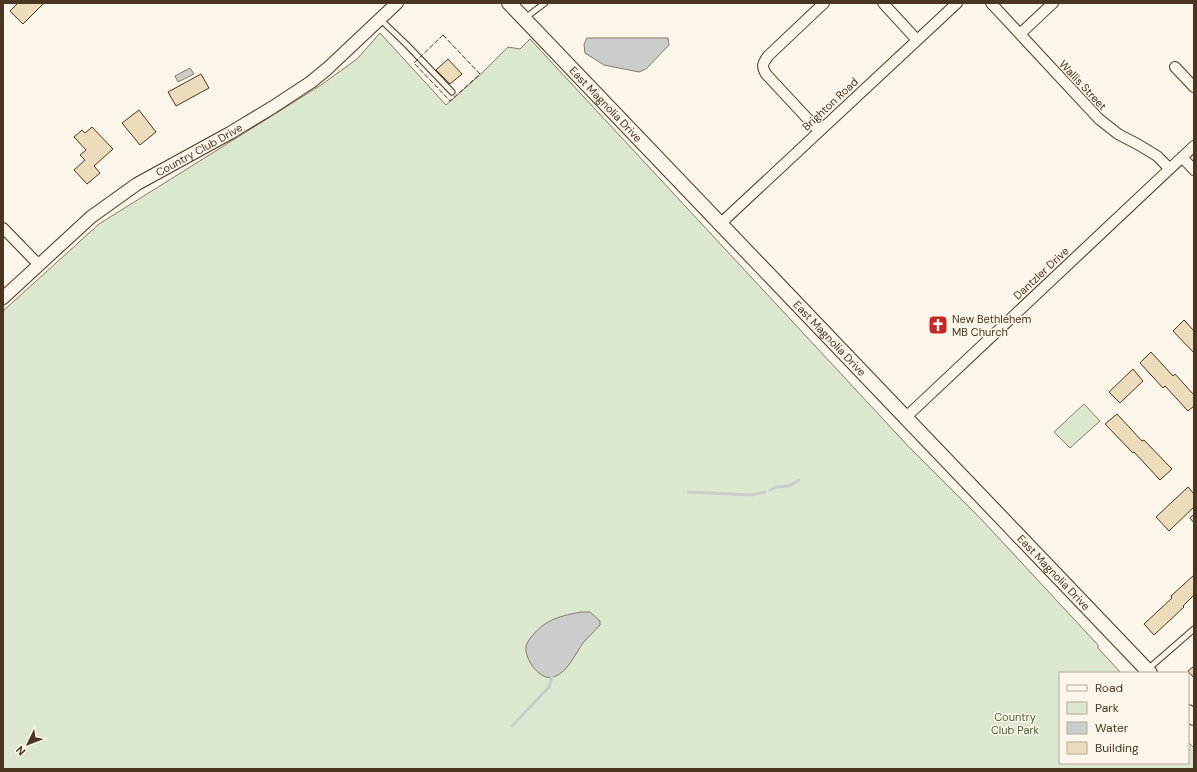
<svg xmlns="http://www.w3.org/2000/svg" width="1197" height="772" viewBox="0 0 1197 772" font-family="'DM Sans',sans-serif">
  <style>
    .green { fill: #dce7d0; stroke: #887966 }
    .water { fill: #c9cecd; stroke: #887966 }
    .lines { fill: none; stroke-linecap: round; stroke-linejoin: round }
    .stream { stroke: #c9cecd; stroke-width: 3 }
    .building { fill: #ecdcbc; stroke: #4a3520 }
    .service-casing { stroke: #4a3520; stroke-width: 7 }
    .minor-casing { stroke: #4a3520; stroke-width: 12 }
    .tertiary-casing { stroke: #4a3520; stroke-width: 14 }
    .secondary-casing { stroke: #4a3520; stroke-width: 16 }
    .service { stroke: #fbf6e9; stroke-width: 5 }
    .minor { stroke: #fbf6e9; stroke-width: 10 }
    .tertiary { stroke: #fbf6e9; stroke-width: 12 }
    .secondary { stroke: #fbf6e9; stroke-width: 14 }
    .fence { stroke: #4a3520; stroke-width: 1; stroke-dasharray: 5 2; stroke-linecap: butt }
    .labels { text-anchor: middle; stroke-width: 3; stroke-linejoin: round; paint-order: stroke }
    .street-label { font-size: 11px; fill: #4a3520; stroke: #fbf6e9 }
    .poi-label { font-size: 11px; fill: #4a3520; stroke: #fbf6e9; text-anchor: start }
    .park-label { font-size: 11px; fill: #436837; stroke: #fbf6e9 }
  </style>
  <rect width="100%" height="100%" fill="#fbf6e9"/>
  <path class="green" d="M380 33 446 105 481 74 508 47 520 49 530 39 909 447 982 520 1098 645V648L1121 673H1060V763H1188V742L1194 748V769H3V311L99 224 321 85 357 59Z
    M1084 404 1100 421 1070 448 1054 432Z"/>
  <path class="water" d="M587 38H668L669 45 646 69 639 72 604 65 585 53 584 44Z
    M190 68 194 74 178 82 175 76Z
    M581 612H590L600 621V625C595 631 588 637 583 643 575 654 569 670 556 676 542 684 524 660 526 646 527 643 530 638 533 635 546 619 561 616 581 612Z"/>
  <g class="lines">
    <path class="stream" d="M770 490 776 487 789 486 799 480
      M688 492 752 495 765 492
      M512 726 549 687 552 677"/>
  </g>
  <path class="building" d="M18 3H42L43 4 23 24 10 11Z
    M448 59 462 74 450 84 436 70Z
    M201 74 209 88 176 106 168 92Z
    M139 110 156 132 140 145 122 123Z
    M92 127 113 149 94 166 100 173 87 184 74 170 85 160 80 155 86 150 74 137 82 130 85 133Z
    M1184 320 1194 331V353L1173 331Z
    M1151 352 1173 376 1175 374 1194 395V406L1188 411 1165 386 1163 388 1140 363Z
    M1133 369 1143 381 1120 403 1109 392Z
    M1117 414 1142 441 1144 440 1172 469 1160 480 1134 452 1133 453 1105 424Z
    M1188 487 1194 494V507L1169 531 1156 517Z
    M1194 514V523L1190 518Z
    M1194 575V595L1183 606 1184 607 1154 635 1144 624 1172 598 1171 596Z
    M1194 666V678L1188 671Z"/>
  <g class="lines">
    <g class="service-casing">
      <path id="service" d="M525 18 545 3
        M380 19 407 45 452 92
        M1148 669 1194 629"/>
    </g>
    <g class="minor-casing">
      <path id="minor" d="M883 3 917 40
        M991 3 1099 119 1118 134 1139 145 1157 156 1170 169
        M1020 34 1053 3
        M1175 67 1194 87
        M819 131 766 74C761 66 763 63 768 56L824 3
        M1182 157 1194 170
        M720 224 957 3
        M3 228 39 265
        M905 418 1194 146"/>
    </g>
    <g class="tertiary-casing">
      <g id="tertiary">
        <path id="s1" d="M3 298 91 217 137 184 230 133 273 107 311 82 328 68 397 3"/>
      </g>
    </g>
    <g class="secondary-casing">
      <g id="secondary">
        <path id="s2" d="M509 3 1150 673"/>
        <path d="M1188 712 1194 718"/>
      </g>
    </g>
    <use href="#service" class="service"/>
    <use href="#minor" class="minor"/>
    <use href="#tertiary" class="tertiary"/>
    <use href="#secondary" class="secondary"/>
    <path class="fence" d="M443 35 480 74 450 101 414 63Z"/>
  </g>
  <defs>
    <g id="church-square" transform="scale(1)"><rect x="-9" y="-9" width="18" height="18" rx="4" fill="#c62828" stroke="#fbf6e9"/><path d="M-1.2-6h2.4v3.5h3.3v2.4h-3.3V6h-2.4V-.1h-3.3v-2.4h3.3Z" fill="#fff"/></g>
  </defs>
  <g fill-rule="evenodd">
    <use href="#church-square" x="938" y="325"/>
  </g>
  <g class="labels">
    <g class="street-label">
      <text transform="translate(1083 85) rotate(47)" y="4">Wallis Street</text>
      <text dy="4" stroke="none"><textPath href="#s2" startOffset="140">East Magnolia Drive</textPath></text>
      <text transform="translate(830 104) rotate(-43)" y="4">Brighton Road</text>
      <text dy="4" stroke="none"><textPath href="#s1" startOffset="247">Country Club Drive</textPath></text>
      <text transform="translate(1041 273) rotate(-43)" y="4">Dantzler Drive</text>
      <text dy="4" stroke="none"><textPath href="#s2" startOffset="464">East Magnolia Drive</textPath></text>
      <text dy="4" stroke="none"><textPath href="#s2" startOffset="788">East Magnolia Drive</textPath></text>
    </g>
    <g class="poi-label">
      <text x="952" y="323">New Bethlehem<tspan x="952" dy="13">MB Church</tspan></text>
    </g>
    <g class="park-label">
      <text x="1015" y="721">Country<tspan x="1015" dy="13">Club Park</tspan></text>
    </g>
  </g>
  <rect width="1197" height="772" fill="none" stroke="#4a3520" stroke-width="8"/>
  <rect x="1059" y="672" width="130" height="92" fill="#fbf6e9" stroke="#b4a999"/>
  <rect x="1067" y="685" width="20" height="6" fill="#fbf6e9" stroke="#b4a999"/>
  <text x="1095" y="692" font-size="12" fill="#4a3520">Road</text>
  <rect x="1067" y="702" width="20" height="12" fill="#dce7d0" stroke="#b4a999"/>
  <text x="1095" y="712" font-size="12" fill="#4a3520">Park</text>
  <rect x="1067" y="722" width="20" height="12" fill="#c9cecd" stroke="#b4a999"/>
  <text x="1095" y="732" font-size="12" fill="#4a3520">Water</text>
  <rect x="1067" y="742" width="20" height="12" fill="#ecdcbc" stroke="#b4a999"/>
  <text x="1095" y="752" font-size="12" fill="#4a3520">Building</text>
  <g transform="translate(28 744) rotate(227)" stroke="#fbf6e9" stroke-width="3" paint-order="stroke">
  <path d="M0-3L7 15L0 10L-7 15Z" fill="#4a3520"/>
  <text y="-6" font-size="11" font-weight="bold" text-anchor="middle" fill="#4a3520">N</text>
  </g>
</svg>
